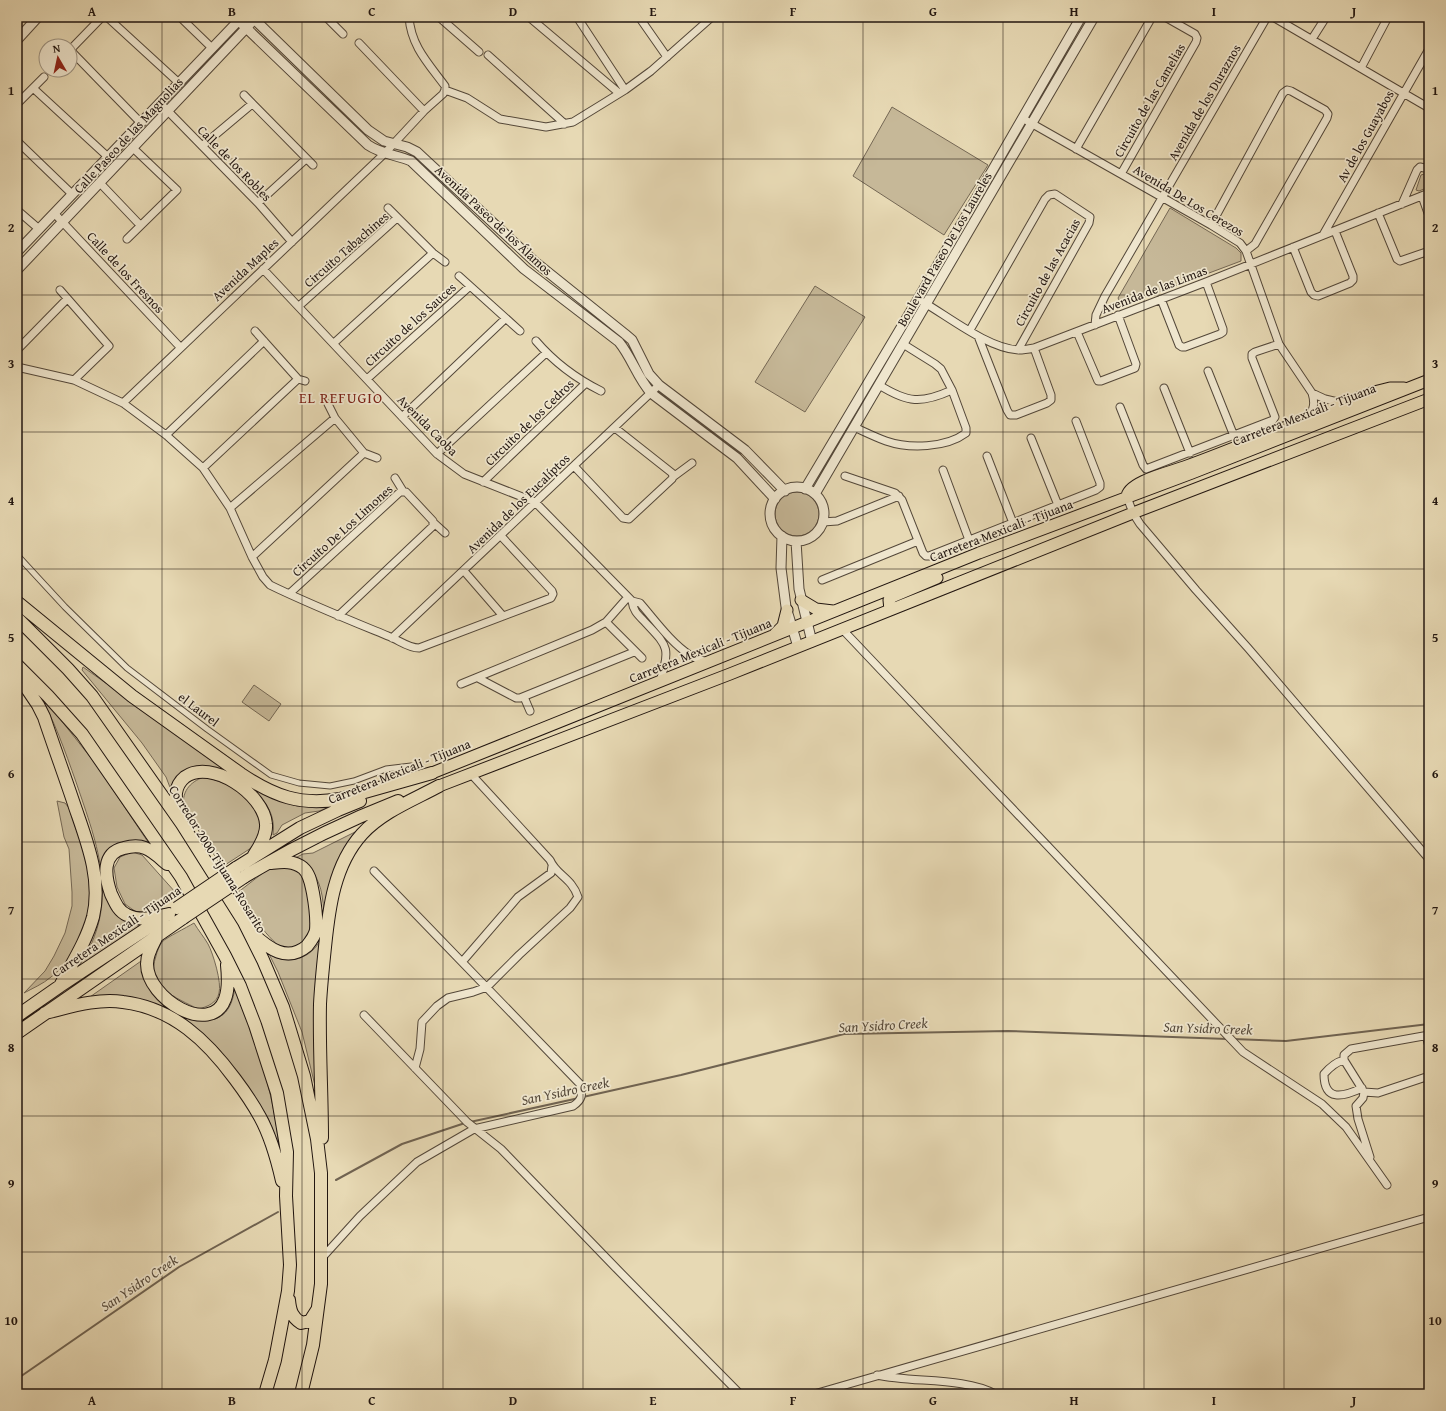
<svg xmlns="http://www.w3.org/2000/svg" width="1446" height="1411" viewBox="0 0 1446 1411" font-family="'Gentium Book Plus',serif">
  <style>
    .green { fill: #c6b898; stroke: #746754 }
    .lines { fill: none; stroke-linecap: round; stroke-linejoin: round }
    .stream { stroke: #706351; stroke-width: 2 }
    .pedestrian-casing { stroke: #534739; stroke-width: 7 }
    .minor-casing { stroke: #534739; stroke-width: 9 }
    .tertiary-casing { stroke: #534739; stroke-width: 11 }
    .primary-casing { stroke: #221610; stroke-width: 13 }
    .trunk-casing { stroke: #221610; stroke-width: 14 }
    .pedestrian { stroke: #efe6ce; stroke-width: 5 }
    .minor { stroke: #efe6ce; stroke-width: 7 }
    .tertiary { stroke: #efe6ce; stroke-width: 9 }
    .primary { stroke: #e7d9b4; stroke-width: 11 }
    .trunk { stroke: #e7d9b4; stroke-width: 12 }
    .trunk-bridge-casing { stroke: #221610; stroke-width: 14; stroke-linecap: butt }
    .trunk-bridge { stroke: #e7d9b4; stroke-width: 12 }
    .grid { fill: none; stroke: #221610; stroke-width: 1; stroke-opacity: 0.55 }
    .labels { text-anchor: middle; stroke-width: 3.5; stroke-linejoin: round; paint-order: stroke }
    .street-label { font-size: 13px; fill: #221610; stroke: #efe6ce }
    .water-label { font-size: 14px; font-style: italic; fill: #564a3b; stroke: #efe6ce }
    .quarter-label { font-size: 15px; letter-spacing: 1px; fill: #7a1f14; stroke: #efe6ce }
    .neatline { fill: none; stroke: #221610; stroke-width: 1.5 }
    .grid-label { font-size: 13px; text-anchor: middle; font-weight: bold; fill: #221610 }
  </style>
  <rect width="100%" height="100%" fill="#e7d9b4"/>
  <filter id="stains"><feTurbulence type="fractalNoise" baseFrequency=".005" numOctaves="4"/><feColorMatrix values="0 0 0 0 .2 0 0 0 0 .09 0 0 0 0 .02 0 0 0 .5 -.17"/></filter>
  <radialGradient id="worn" r=".72"><stop offset=".6" stop-color="#630" stop-opacity="0"/><stop offset="1" stop-color="#630" stop-opacity=".3"/></radialGradient>
  <path class="green" d="M892 107 988 165 944 235 853 176Z
    M1424 174 1429 176V187L1419 191 1416 190 1421 175Z
    M1170 208 1236 248 1241 253V261L1124 305 1120 302 1118 298Z
    M815 286 865 317 805 412 755 382Z
    M775 514a22 22 0 1 1 44 0a22 22 0 1 1-44 0Z
    M83 667 253 787 269 796 297 806 327 808 319 811 305 813 282 825 277 833 273 835C278 796 240 784 212 769L171 790 166 777 142 743 82 670Z
    M254 685 281 704 269 721 242 702Z
    M37 690 95 763 150 845 113 851 112 901 142 924 79 966C121 903 98 847 76 782 65 751 54 719 37 690Z
    M204 777C223 781 243 790 254 808 258 813 260 820 262 826L256 843 251 848 222 867 184 808C181 793 189 782 204 777Z
    M57 801 65 803 69 808C75 828 84 849 89 869 97 906 81 955 51 977 43 984 33 988 24 993L45 971 54 956 65 933 72 906V892L69 849 64 837Z
    M369 825 332 886 318 1098 302 1032 278 972 269 954C288 966 311 959 321 939 326 927 324 896 319 884 316 876 312 869 306 863 304 860 299 859 295 858L303 854 313 853Z
    M132 852 142 855 176 893 159 909 149 912H136L125 904 117 887 114 868 120 857Z
    M288 868C293 869 298 870 302 875 310 887 313 923 309 938 301 943 294 950 284 948 272 946 244 904 237 893L268 869Z
    M194 923C198 930 204 937 208 944 213 953 222 983 219 993 217 1003 207 1007 198 1009 177 998 145 987 156 956 157 952 159 946 162 942 167 937 186 928 194 923Z
    M144 959 142 972 145 979 197 1020C221 1022 231 1013 235 988 255 1039 274 1092 279 1147L268 1118 241 1077 218 1048 197 1030 183 1021 87 999Z"/>
  <g class="lines">
    <path class="stream" d="M1233 1039 1286 1041 1429 1024
      M583 1097 681 1075 844 1034 1008 1031 1227 1039
      M470 1122 579 1098
      M336 1180 402 1144 465 1123
      M17 1379 179 1267 278 1212"/>
    <g class="pedestrian-casing">
      <path id="pedestrian" d="M17 555 65 607 127 668 207 729 271 775 299 783 330 786 354 781 386 769 411 766"/>
    </g>
    <g class="minor-casing">
      <path id="minor" d="M107 17 179 83
        M180 17 212 48
        M326 17 343 34
        M409 17C411 46 428 63 445 86V90
        M439 17 479 52
        M529 17 619 93
        M577 17 625 90
        M639 17 667 57
        M1273 17 1429 108
        M1312 39 1326 17
        M359 43 424 111
        M70 50 141 123
        M70 50 102 17
        M488 55 565 124
        M1361 68 1388 17
        M33 88 108 157
        M445 90 467 98 500 119 546 127 573 122 625 90 651 71 712 17
        M244 95 313 165
        M160 103 258 203 292 242
        M17 104 44 77
        M1022 118 1211 225 1240 243 1246 251 1279 344 1312 393C1315 403 1314 409 1308 418
        M17 141 72 194
        M202 146 252 104
        M1076 149 1152 17
        M1121 174 1196 42 1197 38 1195 34 1165 17
        M100 183 140 225
        M1422 196 1429 216
        M258 203 306 159
        M1402 204 1417 170 1420 167 1429 169
        M388 208 433 253 445 262
        M17 210 39 229
        M54 213 180 347
        M1378 213 1397 259 1400 261 1429 251
        M1211 225 1283 93 1287 90 1291 91 1325 110 1328 114 1327 118 1255 244 1246 251
        M1323 235 1429 49
        M127 239 177 190 133 148
        M1293 247 1311 292 1314 295 1318 296 1350 283 1353 280V276L1335 231
        M263 269 437 454 464 474 535 502 632 601
        M459 276 520 331
        M60 290 109 346 74 380
        M1161 299 1179 345 1182 347H1185L1220 334 1223 332V329L1206 282
        M923 302C949 317 989 349 1019 350 1024 350 1029 349 1034 348L1206 282 1429 193
        M299 306 397 218
        M1095 325 1096 315 1105 296 1267 17
        M970 330 1045 199 1049 195 1055 194 1090 217 1089 223 1018 350
        M255 331 298 379 305 381
        M1077 332 1098 381H1101L1135 368 1136 364 1118 315
        M978 336 1007 410 1010 415H1016L1047 403 1051 400V395L1034 348
        M536 341C554 362 577 379 601 391
        M334 343 433 253
        M17 350 67 299
        M17 367 74 380 123 403 166 435 203 468 230 508 252 557 263 577 270 585C309 604 349 620 388 636 399 640 408 648 419 648L551 598 553 594 552 591 501 536
        M1208 371 1234 436
        M367 379 469 287
        M879 385C908 403 921 404 952 390
        M1164 388 1190 453
        M1312 393 1325 399 1342 403
        M123 403 385 153 424 111 443 94 445 90
        M328 404 335 418 364 453 377 458
        M1120 407 1143 465 1146 469 1273 420 1275 417 1252 358V354L1255 352 1279 344
        M402 417 505 319
        M854 427C865 432 875 437 886 441 909 449 946 448 966 433V428L952 390 941 369 935 364 903 344
        M615 428 672 473 673 477
        M166 435 264 341
        M1031 438 1058 505
        M437 454 546 353
        M987 456 1013 523
        M574 466 623 518 629 519 672 479 673 477 692 463
        M203 468 298 379
        M943 470 969 540
        M845 476 895 493 902 500 923 553 926 556H929L1096 490 1100 487V483L1076 421
        M395 478 403 491
        M483 482 586 383
        M1127 497 1133 513 1140 524 1196 590 1248 648 1429 859
        M230 508 335 418
        M823 522 837 521 899 496
        M434 523 445 533
        M252 557 364 453
        M464 571 503 616
        M822 580 918 541
        M289 594 400 492H406L433 521V526L338 616
        M632 601 640 603C654 619 672 644 690 655 695 659 701 660 707 662
        M632 601C633 610 637 614 643 620 666 645 672 646 660 681
        M606 622 642 658
        M843 630 1243 1052 1322 1104 1346 1127 1387 1185
        M392 638 659 385
        M478 678 516 698H520L634 652
        M461 684 592 630 606 622 628 597
        M524 697 530 711
        M462 962 518 897 551 873 552 866
        M364 1015 467 1122 501 1149 615 1267 740 1394
        M1426 1035 1429 1047
        M1344 1060C1336 1062 1330 1067 1324 1074 1324 1102 1343 1097 1362 1088
        M415 1068 420 1049 422 1022 437 1006 448 998 473 992 487 987 519 955 570 908 578 897C572 878 556 875 550 860L471 774
        M1364 1092 1378 1093 1429 1076
        M1370 1157 1358 1119 1356 1106 1363 1098 1364 1092 1344 1060V1055L1351 1049 1429 1035
        M321 1259 360 1216 417 1162 474 1129 573 1106C582 1100 583 1095 580 1084L374 871
        M877 1375C913 1383 964 1377 995 1394
        M814 1394 1429 1217"/>
    </g>
    <g class="tertiary-casing">
      <path id="tertiary" d="M252 17 368 130 384 141 407 147 417 152 534 261 625 334 632 340 649 374 659 385 745 450 785 491
        M239 21 368 145C381 154 397 155 411 161L524 269 619 342C632 358 637 377 651 393L737 458 775 499
        M17 40 38 17
        M17 252 242 17
        M17 270 250 24
        M770 514a27 27 0 1 1 54 0a27 27 0 1 1-54 0Z
        M805 489 918 299 1081 17
        M815 494 1094 17
        M782 536 781 568 786 607 798 647
        M796 541 799 589 812 642"/>
    </g>
    <g class="primary-casing">
      <path id="primary" d="M1127 497C1127 482 1171 472 1184 467 1248 444 1310 416 1374 392L1390 388H1404
        M801 600 816 609 833 611
        M890 610 889 600 892 597 937 578
        M775 634 783 626 787 610
        M432 773 979 553 1192 473 1429 380
        M439 786 730 674 1133 513 1429 399"/>
    </g>
    <g class="trunk-casing">
      <path id="trunk" d="M17 602 132 696 241 774C274 796 300 806 340 799L432 773
        M17 618 68 669 92 696 182 824 244 922 263 960 283 1007 304 1076 317 1139 321 1173V1284L313 1345 301 1394
        M17 665 48 696 82 734 181 877 225 956 240 986 255 1025 277 1093 287 1152 286 1196 290 1265 288 1291 275 1360 265 1394
        M17 674 38 705 44 717C54 747 65 777 75 807 87 842 102 879 93 917 86 942 72 963 60 986
        M180 817C178 809 175 801 176 793 177 786 180 781 185 777 211 758 264 794 266 824 267 835 260 846 254 855
        M167 864C160 858 153 851 145 848 138 845 131 846 124 848 101 853 105 877 111 894 115 902 118 911 127 915 141 922 156 917 169 914
        M236 868 300 828 338 810 360 801
        M244 877C293 847 344 822 398 801
        M253 934C268 948 287 963 307 946 311 941 315 936 316 930 317 918 315 904 313 893 311 884 310 874 303 868 293 860 281 862 270 863
        M156 938C152 946 147 954 147 964 147 999 211 1037 225 999 229 989 228 975 227 965
        M45 1013C70 1007 97 998 123 1002 173 1008 207 1041 235 1079 244 1091 253 1104 260 1117 271 1137 277 1159 282 1181
        M17 1016 60 986 164 917
        M17 1033 183 918
        M322 1138C322 1093 319 1049 320 1004 321 985 323 966 325 947 329 908 334 865 362 834 382 812 413 800 439 786
        M289 1300C290 1311 292 1317 301 1323L310 1321 317 1310"/>
    </g>
    <use href="#pedestrian" class="pedestrian"/>
    <use href="#minor" class="minor"/>
    <use href="#tertiary" class="tertiary"/>
    <use href="#primary" class="primary"/>
    <use href="#trunk" class="trunk"/>
    <g class="trunk-bridge-casing">
      <path id="trunk-bridge" d="M177 908 236 868
        M183 918 244 877"/>
    </g>
    <use href="#trunk-bridge" class="trunk-bridge"/>
  </g>
  <path class="grid" d="M162 17V1394M302 17V1394M443 17V1394M583 17V1394M723 17V1394M863 17V1394M1003 17V1394M1144 17V1394M1284 17V1394M17 159H1429M17 295H1429M17 432H1429M17 569H1429M17 706H1429M17 842H1429M17 979H1429M17 1116H1429M17 1252H1429"/>
  <g class="labels">
    <g class="street-label">
      <text transform="translate(1149 100) rotate(-60)" y="5">Circuito de las Camelias</text>
      <text transform="translate(1204 102) rotate(-60)" y="5">Avenida de los Duraznos</text>
      <text transform="translate(128 135) rotate(-47)" y="5">Calle Paseo de las Magnolias</text>
      <text transform="translate(1365 136) rotate(-61)" y="5">Av de los Guayabos</text>
      <text transform="translate(235 163) rotate(46)" y="5">Calle de los Robles</text>
      <text transform="translate(1189 200) rotate(31)" y="5">Avenida De Los Cerezos</text>
      <text transform="translate(494 220) rotate(43)" y="5">Avenida Paseo de los Álamos</text>
      <text transform="translate(346 249) rotate(-41)" y="5">Circuito Tabachines</text>
      <text transform="translate(944 249) rotate(-60)" y="5">Boulevard Paseo De Los Laureles</text>
      <text transform="translate(245 269) rotate(-43)" y="5">Avenida Maples</text>
      <text transform="translate(126 272) rotate(47)" y="5">Calle de los Fresnos</text>
      <text transform="translate(1047 272) rotate(-61)" y="5">Circuito de las Acacias</text>
      <text transform="translate(1154 289) rotate(-21)" y="5">Avenida de las Limas</text>
      <text transform="translate(410 324) rotate(-42)" y="5">Circuito de los Sauces</text>
      <text transform="translate(1304 414) rotate(-21)" y="5">Carretera Mexicali - Tijuana</text>
      <text transform="translate(529 422) rotate(-44)" y="5">Circuito de los Cedros</text>
      <text transform="translate(428 425) rotate(45)" y="5">Avenida Caoba</text>
      <text transform="translate(518 503) rotate(-44)" y="5">Avenida de los Eucalíptos</text>
      <text transform="translate(342 530) rotate(-42)" y="5">Circuito De Los Limones</text>
      <text transform="translate(1001 530) rotate(-21)" y="5">Carretera Mexicali - Tijuana</text>
      <text transform="translate(700 650) rotate(-22)" y="5">Carretera Mexicali - Tijuana</text>
      <text transform="translate(199 709) rotate(37)" y="5">el Laurel</text>
      <text transform="translate(399 771) rotate(-22)" y="5">Carretera Mexicali - Tijuana</text>
      <text transform="translate(218 859) rotate(58)" y="5">Corredor 2000 Tijuana-Rosarito</text>
      <text transform="translate(116 931) rotate(-34)" y="5">Carretera Mexicali - Tijuana</text>
    </g>
    <g class="water-label">
      <text transform="translate(883 1025) rotate(-3)" y="5">San Ysidro Creek</text>
      <text transform="translate(1208 1028) rotate(2)" y="5">San Ysidro Creek</text>
      <text transform="translate(565 1091) rotate(-12)" y="5">San Ysidro Creek</text>
      <text transform="translate(139 1283) rotate(-34)" y="5">San Ysidro Creek</text>
    </g>
    <g class="quarter-label">
      <text x="341" y="403">EL REFUGIO</text>
    </g>
  </g>
  <rect width="1446" height="1411" fill="none" stroke="#e7d9b4" stroke-width="44"/>
  <g transform="translate(58 58) rotate(351)"><circle r="19" fill="#efe6ce" stroke="#9d9382"/>
  <path d="M0-3L7 15L0 10L-7 15Z" fill="#8f2418"/>
  <text y="-6" font-size="11" font-weight="bold" text-anchor="middle" fill="#221610">N</text>
  </g>
  <rect x="22" y="22" width="1402" height="1367" class="neatline"/>
  <g class="grid-label">
    <text x="92" y="16">A</text>
    <text x="232" y="16">B</text>
    <text x="372" y="16">C</text>
    <text x="513" y="16">D</text>
    <text x="653" y="16">E</text>
    <text x="793" y="16">F</text>
    <text x="933" y="16">G</text>
    <text x="1074" y="16">H</text>
    <text x="1214" y="16">I</text>
    <text x="1354" y="16">J</text>
    <text x="11" y="95">1</text>
    <text x="1435" y="95">1</text>
    <text x="11" y="232">2</text>
    <text x="1435" y="232">2</text>
    <text x="11" y="368">3</text>
    <text x="1435" y="368">3</text>
    <text x="11" y="505">4</text>
    <text x="1435" y="505">4</text>
    <text x="11" y="642">5</text>
    <text x="1435" y="642">5</text>
    <text x="11" y="778">6</text>
    <text x="1435" y="778">6</text>
    <text x="11" y="915">7</text>
    <text x="1435" y="915">7</text>
    <text x="11" y="1052">8</text>
    <text x="1435" y="1052">8</text>
    <text x="11" y="1188">9</text>
    <text x="1435" y="1188">9</text>
    <text x="11" y="1325">10</text>
    <text x="1435" y="1325">10</text>
    <text x="92" y="1405">A</text>
    <text x="232" y="1405">B</text>
    <text x="372" y="1405">C</text>
    <text x="513" y="1405">D</text>
    <text x="653" y="1405">E</text>
    <text x="793" y="1405">F</text>
    <text x="933" y="1405">G</text>
    <text x="1074" y="1405">H</text>
    <text x="1214" y="1405">I</text>
    <text x="1354" y="1405">J</text>
  </g>
  <rect width="100%" height="100%" filter="url(#stains)"/>
  <rect width="100%" height="100%" fill="url(#worn)"/>
</svg>
